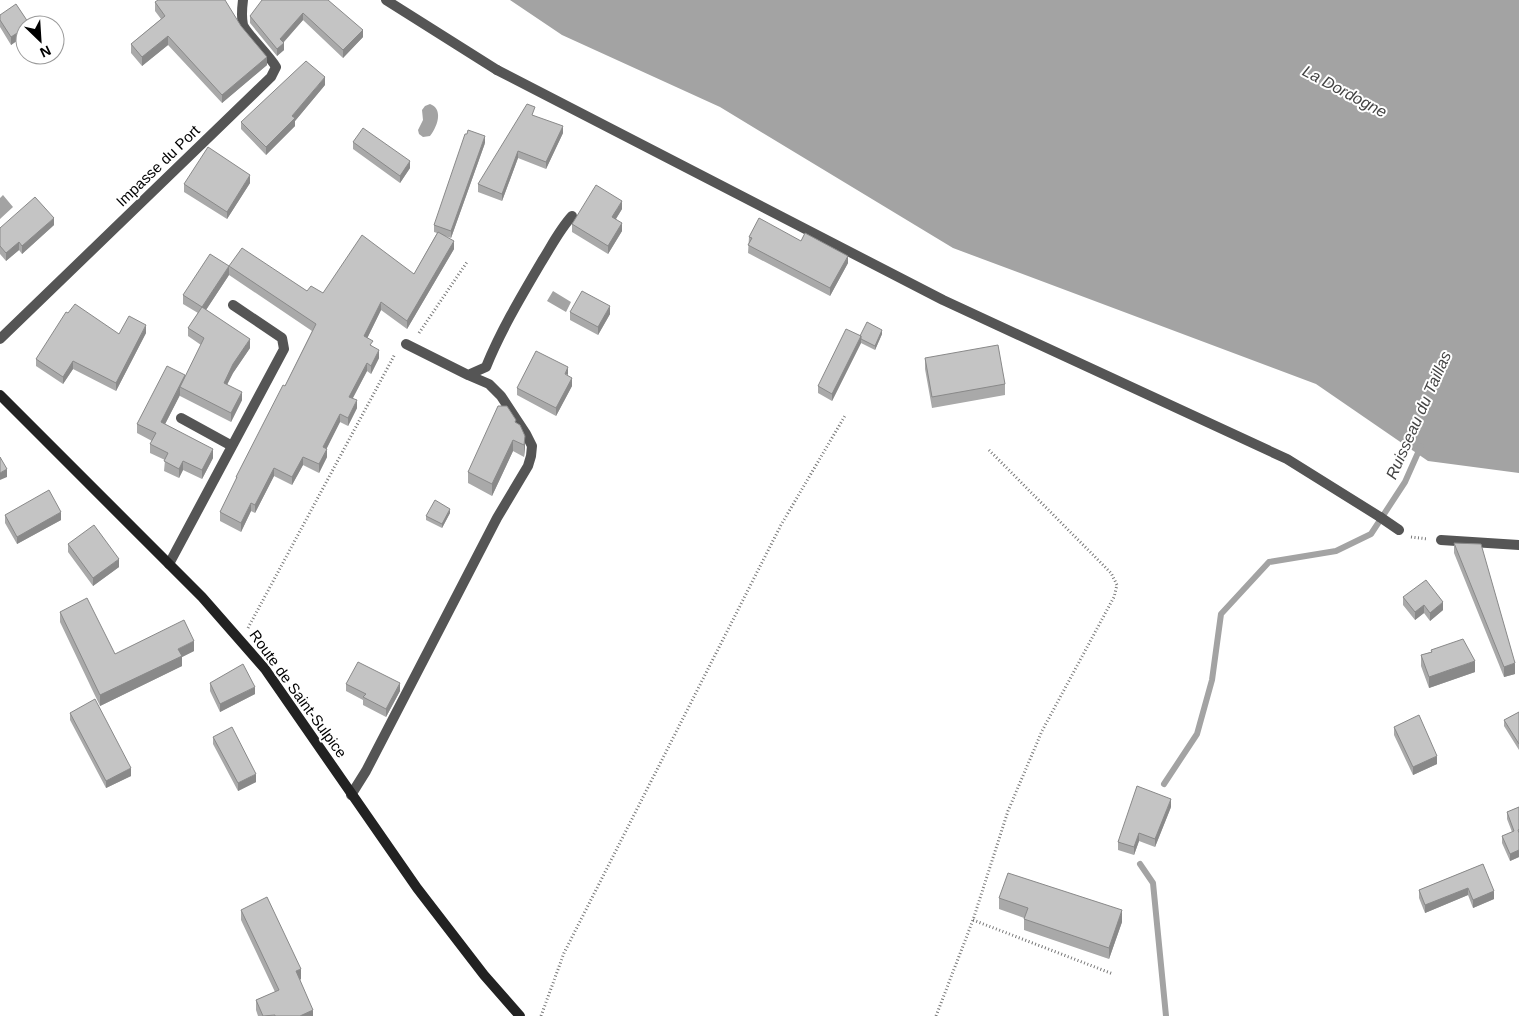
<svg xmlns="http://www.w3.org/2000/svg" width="1519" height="1016" viewBox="0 0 1519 1016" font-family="Helvetica,sans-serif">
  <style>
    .water { fill: #a3a3a3 }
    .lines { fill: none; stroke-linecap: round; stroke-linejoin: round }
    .stream { stroke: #a3a3a3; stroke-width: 6 }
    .path { stroke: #777; stroke-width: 3; stroke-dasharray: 1 2.5; stroke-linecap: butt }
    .service { stroke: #555; stroke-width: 10 }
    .minor { stroke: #555; stroke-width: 10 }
    .secondary { stroke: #222; stroke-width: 10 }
    .wall { fill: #a9a9a9 }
    .shaded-wall { fill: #898989 }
    .building { fill: #c4c4c4; stroke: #898989 }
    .labels { text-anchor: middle; stroke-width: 4; stroke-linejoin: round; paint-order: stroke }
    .street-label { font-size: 15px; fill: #000; stroke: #fff }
    .water-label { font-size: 16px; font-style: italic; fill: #444; stroke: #fff }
  </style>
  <rect width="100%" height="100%" fill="#fff"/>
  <path class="water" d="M510 0H1519V473L1428 461 1316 384 953 248 720 107 562 35Z
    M430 104C444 109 437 127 430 136L423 137 419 134 418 130 423 120 422 110 425 106Z
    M3 195 13 207 0 219V198Z
    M553 291 571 302 566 312 547 301Z"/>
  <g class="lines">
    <path class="stream" d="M1164 784 1197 734 1212 680 1221 614 1269 562 1336 551 1371 534 1405 482 1421 446
      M1140 864 1153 883 1166 1016"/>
    <path class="path" d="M419 333 467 262
      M1411 537 1428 539
      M248 628 395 354
      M973 920 1113 974
      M541 1016 564 953 781 525 846 414
      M936 1016 973 920 1008 811 1042 731 1114 597 1117 585 1111 573 988 449"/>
    <path class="service" d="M497 70 943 300 1287 459 1380 517
      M406 344 468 375 486 367C501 330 522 295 542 261 552 245 560 229 572 216
      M351 795 366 771 497 518 528 466 531 456 532 446 526 434 501 396 489 384 468 375"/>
    <path class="minor" d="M386 0 497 70
      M0 339 271 77 276 67C269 55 246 33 243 25 241 16 242 8 243 0
      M181 418 232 446
      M1380 517 1399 530
      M1441 540 1519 545
      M169 564 284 349 282 338 233 305"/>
    <path class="secondary" d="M0 395 202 597 265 669 417 888 484 975 520 1016"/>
  </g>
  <path class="wall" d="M328 0 363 37 343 58 303 20 284 42V50L277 56 250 23V16Z
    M155 2 241 26 267 65 222 103 168 45 142 66 131 53V44L161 19 155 11Z
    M0 15 25 25V35L11 45 0 27Z
    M325 85 295 121V126L266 155 241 129V122Z
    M535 115 534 116 563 133 546 169 518 158 502 201 478 192V184Z
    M353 142 410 168 400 183 353 149Z
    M485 143 451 238 445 236 454 249 407 329 381 310 367 338 379 358 371 374 367 371 353 398 357 408 348 426 340 422 326 449 327 457 319 473 303 465 292 485 274 476 255 513 251 511 241 532 220 521V512L236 480V477L285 386 312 331 229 275V266L307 291 323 293 414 274 437 233 434 232V225Z
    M250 183 227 219 184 192V184Z
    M622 209 616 219 622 231 608 254 572 232V224Z
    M54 225 22 254 19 250 6 261 0 254V228Z
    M749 237 801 241 848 263 830 296 748 253Z
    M229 275 206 310 250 348 233 373 227 384 242 400 231 422 180 396V395L165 424 213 458 202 479 183 470 179 478 164 471 165 460 150 453V444L152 441 137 433V424L185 377 201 345 188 336V328L198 313 183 304V295Z
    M570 312 610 314 598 335 570 320Z
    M146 333 116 391 73 369 63 384 36 366V359L119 334Z
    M882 334 875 350 861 343 832 401 818 393V386L860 336Z
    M925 358 1005 384V395L932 408 925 369Z
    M568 376 572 386 556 416 517 395V388Z
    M516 423 525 447 524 457 513 451 492 496 468 483V472Z
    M450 513 442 528 426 520V516Z
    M5 515 61 520 17 544 5 523Z
    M1454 543 1515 674 1504 677 1454 553Z
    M68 544 119 567 93 586 68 552Z
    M1403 597 1443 610 1430 621 1424 613 1415 620 1403 605Z
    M60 612 115 654 194 651 182 657V666L100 706 60 622Z
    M1431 650 1475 672 1429 688 1421 666V655L1431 652Z
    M210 683 255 694 220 712 210 691Z
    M346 684 400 691 386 717 363 705V700L346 691Z
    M1519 712V750L1504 726V720Z
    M70 713 131 776 106 788 70 720Z
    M1394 727 1437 764 1413 775 1394 735Z
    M213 737 256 782 238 791 213 744Z
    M1171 807 1155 847 1139 841 1134 855 1118 850V842Z
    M1519 807V857L1510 861 1502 843V836L1512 832 1507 819V812Z
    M1483 864 1494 899 1473 908 1468 895 1425 913 1419 898V890Z
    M999 898 1122 922 1109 959 1024 930V918L999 909Z
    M241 910 301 979 300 980 313 1016H258L256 1010V1000L275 992 241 920Z"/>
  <path class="shaded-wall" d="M303 13V20L280 46V39Z
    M25 28V35L11 45V37Z
    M363 30V37L343 58V50Z
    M168 36V45L142 66V57Z
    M284 43V50L277 56V49Z
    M267 57V65L222 103V95Z
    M325 77V85L295 121V126L266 155V147Z
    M563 126V133L546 169V162Z
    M485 136V143L451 238V231Z
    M518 151V158L502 201V194Z
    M410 161V168L400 183V176Z
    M250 175V183L227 219V212Z
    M622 201V209L612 225V217Z
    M54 218V225L22 254V246Z
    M622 223V231L608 254V246Z
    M454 241V249L407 329V321Z
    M19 242V250L6 261V253Z
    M848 256V263L830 296V288Z
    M229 266V275L202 316V307Z
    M381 302V310L364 345V336Z
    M610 306V314L598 335V327Z
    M146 325V333L116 391V383Z
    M882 330V334L875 350V346Z
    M861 336V343L832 401V394Z
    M250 339V348L233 373 224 391V383L233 364Z
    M379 350V358L371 374V366Z
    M73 361V369L63 384V377Z
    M367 363V371L349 405V397Z
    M568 367V375L565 374Z
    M185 375V384L180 387V395L161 432V422Z
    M572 378V386L556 416V408Z
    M242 392V400L231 422V413Z
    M357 400V408L348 426V418Z
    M340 414V422L323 456V447Z
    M525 436V447L524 457V445Z
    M513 440V451L492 496V484Z
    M213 449V458L202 479V470Z
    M327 449V457L319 473V464Z
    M303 457V465L292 485V477Z
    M183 461V470L179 478V469Z
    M274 468V476L255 513V505Z
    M7 469V477L0 480V473Z
    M251 503V511L241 532V523Z
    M450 509V513L442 528V524Z
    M61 512V520L17 544V537Z
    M119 559V567L93 586V578Z
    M1443 602V610L1430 621V613Z
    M1424 605V613L1415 620V612Z
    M194 641V651L182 657V666L100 706V695L178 649Z
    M1475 661V672L1429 688V677Z
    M1515 663V674L1504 677V667Z
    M400 683V691L386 717V709Z
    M255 687V694L220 712V704Z
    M1437 756V764L1413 775V767Z
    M131 768V776L106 788V781Z
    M256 774V782L238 791V783Z
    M1171 799V807L1155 847V839Z
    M1139 833V841L1134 855V847Z
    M1519 850V857L1510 861V854Z
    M1468 888V895L1425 913V905Z
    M1494 891V899L1473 908V900Z
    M1122 910V922L1109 959V948Z
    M301 969V979L296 981V971Z
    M313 1010V1016H300Z"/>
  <path class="building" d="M158 0H225L241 26 267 57 222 95 168 36 142 57 131 44 165 16 155 2Z
    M262 0H328L363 30 343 50 303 13 280 39 284 43 277 49 250 16Z
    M16 4 30 25H25V28L11 37 0 20V15Z
    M306 61 325 77 292 116 295 118 266 147 241 122Z
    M527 104 535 107 532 115 563 126 546 162 518 151 502 194 478 184Z
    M363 128 410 161 400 176 353 142Z
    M468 130 485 136 451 231 434 225 465 134H467Z
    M208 147 250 175 227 212 184 184Z
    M596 185 622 201 612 217 622 223 608 246 572 224Z
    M35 197 54 218 22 246 19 242 6 253 0 246V228Z
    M759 218 801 241 805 233 848 256 830 288 748 245 752 238 749 237Z
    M438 232 454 241 407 321 381 302 364 336 373 341 370 345 379 350 371 366 367 363 349 397 357 400 348 418 340 414 323 447 327 449 319 464 303 457 292 477 274 468 255 505 251 503 241 523 220 512 237 477H236L283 385 285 386 316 324 229 266 242 248 307 291 311 286 323 293 362 235 414 274Z
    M210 254 229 266 202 307 250 339 233 364 224 383 242 392 231 413 180 387 204 338 188 328 202 307 183 295Z
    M582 291 610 306 598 327 570 312Z
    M75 304 119 334 129 316 146 325 116 383 73 361 63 377 36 359 66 312 68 313Z
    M867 322 882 330 875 346 861 339V336H860Z
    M846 329 861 336 832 394 818 386Z
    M998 345 1005 384 932 397 925 358Z
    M536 351 568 367 565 374 572 378 556 408 517 388Z
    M167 366 185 375 161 422 213 449 202 470 183 461 179 469 164 461 168 453 150 444 156 433 137 424Z
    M498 406H507L516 420 515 422 520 425 525 436 524 445 513 440 492 484 468 472Z
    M0 457 7 469 0 473Z
    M49 490 61 512 17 537 5 515Z
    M435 500 450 509 442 524 426 516Z
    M94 525 119 559 93 578 68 544Z
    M1454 543 1481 544 1515 663 1504 667Z
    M1426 580 1443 602 1430 613 1424 605 1415 612 1403 597Z
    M87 598 115 654 184 620 194 641 178 649 182 656 100 695 60 612Z
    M1463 639 1475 661 1429 677 1421 655 1432 652 1431 650Z
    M358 662 400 683 386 709 363 697 366 694 346 684Z
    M243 664 255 687 220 704 210 683Z
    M95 699 131 768 106 781 70 713Z
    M1519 712V744L1504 720Z
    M1419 715 1437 756 1413 767 1394 727Z
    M232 727 256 774 238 783 213 737Z
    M1137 786 1171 799 1155 839 1139 833 1134 847 1118 842Z
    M1519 807V829L1518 830 1519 833V850L1510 854 1502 836 1514 831 1507 812Z
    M1483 864 1494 891 1473 900 1468 888 1425 905 1419 890Z
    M1008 873 1122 910 1109 948 1024 919 1028 908 999 898Z
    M267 897 301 969 296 971 313 1010 300 1016H275V1015L263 1016 256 1000 279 990 241 910Z"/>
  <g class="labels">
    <g class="street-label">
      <text transform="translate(158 166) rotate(-44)" y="5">Impasse du Port</text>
      <text transform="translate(298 694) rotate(54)" y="5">Route de Saint-Sulpice</text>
    </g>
    <g class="water-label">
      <text transform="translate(1345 91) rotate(28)" y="6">La Dordogne</text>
      <text transform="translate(1418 415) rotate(-66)" y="6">Ruisseau du Taillas</text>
    </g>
  </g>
  <g transform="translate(40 40) rotate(155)"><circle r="24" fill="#ffffff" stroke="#999999"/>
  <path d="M0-4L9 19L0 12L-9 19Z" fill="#000000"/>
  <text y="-8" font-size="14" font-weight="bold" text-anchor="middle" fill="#000000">N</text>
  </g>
</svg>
